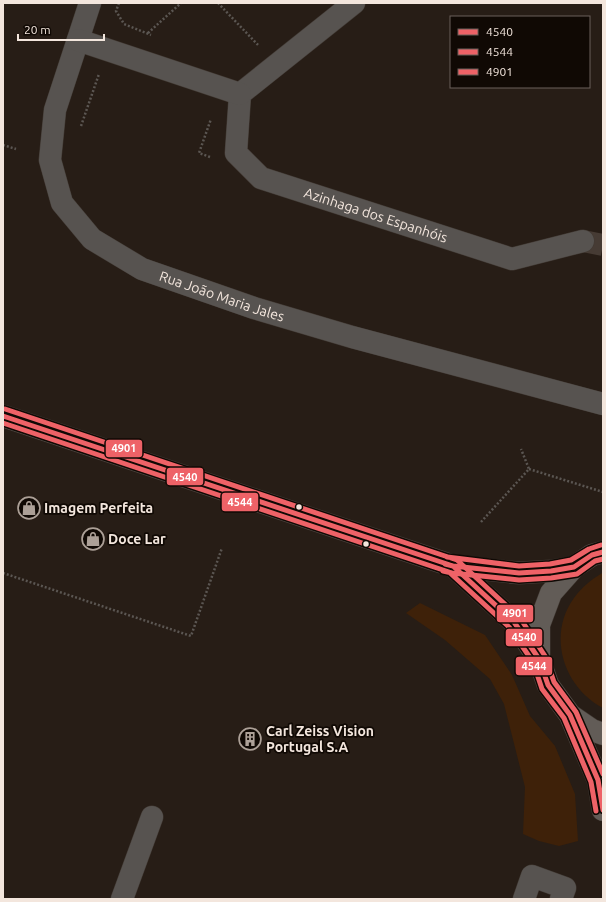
<svg xmlns="http://www.w3.org/2000/svg" width="606" height="902" viewBox="0 0 606 902" font-family="Ubuntu,sans-serif">
  <style>
    .green { fill: #3e2109 }
    .lines { fill: none; stroke-linecap: round; stroke-linejoin: round }
    .minor-tunnel { stroke: #463b34; stroke-width: 22; stroke-dasharray: 22 11; stroke-linecap: butt }
    .minor-casing { stroke: #423a34; stroke-width: 23 }
    .major-casing { stroke: #423a34; stroke-width: 23 }
    .path { stroke: #5b5652; stroke-width: 2.5; stroke-dasharray: 2 2; stroke-linecap: butt }
    .minor { stroke: #575350; stroke-width: 22 }
    .major { stroke: #625c57; stroke-width: 22 }
    .bus-1-casing { stroke: #100904; stroke-width: 8 }
    .bus-2-casing { stroke: #100904; stroke-width: 8 }
    .bus-3-casing { stroke: #100904; stroke-width: 8 }
    .bus-1 { stroke: #ee6267; stroke-width: 5 }
    .bus-2 { stroke: #ee6267; stroke-width: 5 }
    .bus-3 { stroke: #ee6267; stroke-width: 5 }
    .bus-dot { fill: #f3e6dd; stroke: #100904; stroke-width: 1.5 }
    .labels { text-anchor: middle; stroke-width: 3.5; stroke-linejoin: round; paint-order: stroke }
    .street-label { font-size: 14px; fill: #f3e6dd; stroke: #100904 }
    .poi-label { font-size: 14px; font-weight: bold; fill: #f3e6dd; stroke: #100904; text-anchor: start }
    .line-badge { stroke: #100904; stroke-width: 1.5 }
    .badge-label { font-size: 11px; text-anchor: middle; font-weight: bold; fill: #fff }
  </style>
  <rect width="100%" height="100%" fill="#271d16"/>
  <path class="green" d="M602 573H603V708C563 687 547 635 574 598 582 587 591 580 602 573Z
    M420 603 485 635 512 675 530 716 555 746 575 794 578 841 559 846 539 841 523 834 525 787 504 704 490 679 445 640 406 613Z"/>
  <g class="lines">
    <path class="minor-tunnel" d="M583 241 603 245"/>
    <g class="minor-casing">
      <g id="minor">
        <path id="s1" d="M90 3 55 110 50 160 62 203 92 239 142 269 254 308 352 337 603 404"/>
        <path id="s2" d="M354 3 240 94 236 153 261 178 512 259 583 241"/>
        <path d="M78 40 240 94"/>
        <path d="M122 899 152 817"/>
        <path d="M524 899 532 876 565 888 561 899"/>
      </g>
    </g>
    <g class="major-casing">
      <path id="major" d="M3 416 453 566 519 573 551 571 574 567
        M453 566 514 622 539 659 548 685 570 715 592 730 603 734
        M539 659V625L551 593 574 567 592 555 603 552
        M570 715 598 780 603 810"/>
    </g>
    <path class="path" d="M119 3 116 11 124 24 151 35
      M218 3 259 46
      M148 33 181 3
      M81 126 99 74
      M3 145 16 149
      M210 157 199 153 211 119
      M529 469 603 492
      M481 522 529 469 521 449
      M3 573 191 636 222 548"/>
    <use href="#minor" class="minor"/>
    <use href="#major" class="major"/>
    <g class="bus-1-casing">
      <path id="bus-1" d="M3 416 453 566 514 622 539 659 548 685 570 715 598 780 603 810
        M445 564 453 566 519 573 551 571 574 567 592 555 603 552"/>
    </g>
    <g class="bus-2-casing">
      <path id="bus-2" d="M3 423 449 572 509 627 533 662 542 689 564 718 591 782 596 811
        M443 571 452 573 519 580 551 578 577 574 595 561 603 559"/>
    </g>
    <g class="bus-3-casing">
      <path id="bus-3" d="M5 409 457 560 520 618 545 656 554 682 576 712 603 774
        M447 557 519 566 550 564 571 560 589 549 601 545"/>
    </g>
    <use href="#bus-1" class="bus-1"/>
    <use href="#bus-2" class="bus-2"/>
    <use href="#bus-3" class="bus-3"/>
  </g>
  <defs>
    <g id="shop-ring" transform="scale(1.15)"><circle r="9.5" fill="#100904" stroke="#aca097" stroke-width="1.5"/><path d="M-5-2.5h2.3a2.7 3.5 0 0 1 5.4 0H5L5.5 6h-11ZM-1.5-2.5h3a1.5 2.3 0 0 0-3 0Z" fill="#aca097"/></g>
    <g id="building-ring" transform="scale(1.15)"><circle r="9.5" fill="#100904" stroke="#aca097" stroke-width="1.5"/><path d="M-4-6H4V6H1V3H-1V6H-4ZM-2.5-4.3h1.7v1.8h-1.7ZM.8-4.3h1.7v1.8H.8ZM-2.5-1h1.7V.8h-1.7ZM.8-1h1.7V.8H.8Z" fill="#aca097"/></g>
  </defs>
  <g fill-rule="evenodd">
    <use href="#shop-ring" x="29" y="508"/>
    <use href="#shop-ring" x="93" y="539"/>
    <use href="#building-ring" x="250" y="739"/>
  </g>
  <g class="bus-dot">
    <circle cx="299" cy="507" r="3.5"/>
    <circle cx="366" cy="544" r="3.5"/>
  </g>
  <g class="labels">
    <g class="street-label">
      <text dy="5" stroke="none"><textPath href="#s2" startOffset="361">Azinhaga dos Espanhóis</textPath></text>
      <text dy="5" stroke="none"><textPath href="#s1" startOffset="397">Rua João Maria Jales</textPath></text>
    </g>
    <g class="poi-label">
      <text x="44" y="513">Imagem Perfeita</text>
      <text x="108" y="544">Doce Lar</text>
      <text x="266" y="736">Carl Zeiss Vision<tspan x="266" dy="16">Portugal S.A</tspan></text>
    </g>
  </g>
  <g class="line-badge">
    <rect x="105" y="439" width="38" height="19" rx="4" fill="#ee6267"/>
    <rect x="166" y="467" width="38" height="19" rx="4" fill="#ee6267"/>
    <rect x="221" y="492" width="38" height="20" rx="4" fill="#ee6267"/>
    <rect x="496" y="604" width="38" height="19" rx="4" fill="#ee6267"/>
    <rect x="505" y="628" width="38" height="19" rx="4" fill="#ee6267"/>
    <rect x="515" y="656" width="38" height="20" rx="4" fill="#ee6267"/>
  </g>
  <g class="badge-label">
    <text x="124" y="452">4901</text>
    <text x="185" y="481">4540</text>
    <text x="240" y="506">4544</text>
    <text x="515" y="617">4901</text>
    <text x="524" y="641">4540</text>
    <text x="534" y="670">4544</text>
  </g>
  <rect width="606" height="902" fill="none" stroke="#f3e6dd" stroke-width="8"/>
  <rect x="450" y="16" width="140" height="72" fill="#100904" stroke="#6b615b"/>
  <rect x="458" y="29" width="20" height="6" fill="#ee6267" stroke="#6b615b"/>
  <text x="486" y="36" font-size="12" fill="#f3e6dd">4540</text>
  <rect x="458" y="49" width="20" height="6" fill="#ee6267" stroke="#6b615b"/>
  <text x="486" y="56" font-size="12" fill="#f3e6dd">4544</text>
  <rect x="458" y="69" width="20" height="6" fill="#ee6267" stroke="#6b615b"/>
  <text x="486" y="76" font-size="12" fill="#f3e6dd">4901</text>
  <path d="M18 34v6h86v-6" fill="none" stroke="#f3e6dd" stroke-width="2"/>
  <text x="24" y="34" font-size="12" fill="#f3e6dd" stroke="#100904" stroke-width="3" paint-order="stroke">20 m</text>
</svg>
